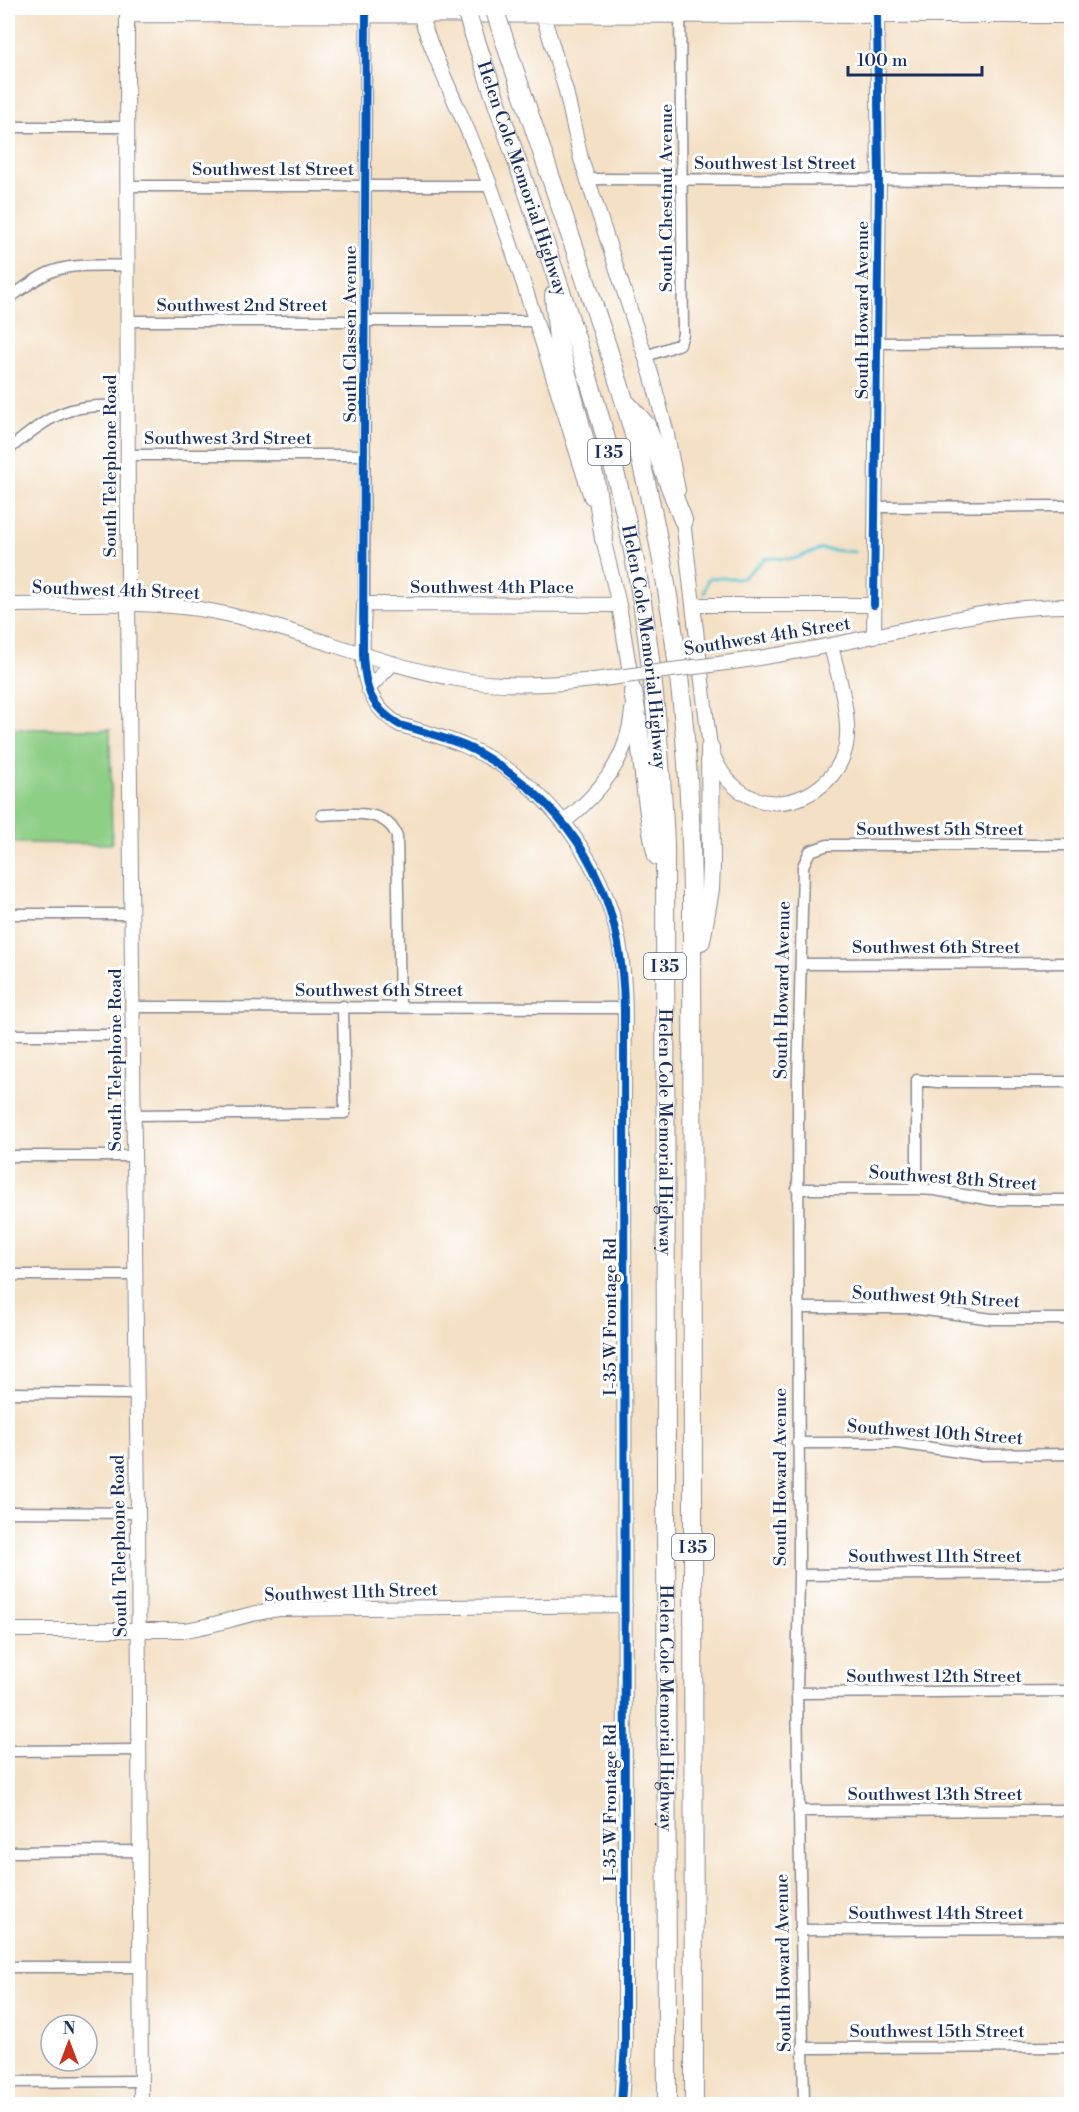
<svg xmlns="http://www.w3.org/2000/svg" width="1079" height="2112" viewBox="0 0 1079 2112" font-family="'Libre Bodoni',serif">
  <style>
    .green { fill: #8ecf86; stroke: #547f72; stroke-width: 1.5 }
    .lines { fill: none; stroke-linecap: round; stroke-linejoin: round }
    .stream { stroke: #54c1cd; stroke-width: 3 }
    .street-casing { stroke: #888892; stroke-width: 13 }
    .secondary-casing { stroke: #888892; stroke-width: 16 }
    .highway-casing { stroke: #888892; stroke-width: 20 }
    .street { stroke: #fff; stroke-width: 10 }
    .secondary { stroke: #fff; stroke-width: 14 }
    .highway { stroke: #fff; stroke-width: 18 }
    .secondary-bridge-casing { stroke: #888892; stroke-width: 16; stroke-linecap: butt }
    .highway-bridge-casing { stroke: #888892; stroke-width: 20; stroke-linecap: butt }
    .secondary-bridge { stroke: #fff; stroke-width: 14 }
    .highway-bridge { stroke: #fff; stroke-width: 18 }
    .cycleway-casing { stroke: #fff; stroke-width: 11 }
    .cycleway { stroke: #0057b8; stroke-width: 8 }
    .labels { text-anchor: middle; stroke-width: 6; stroke-linejoin: round; paint-order: stroke }
    .shield { fill: #fff; stroke: #5f6d8e; stroke-width: 1.5 }
    .shield-label { font-size: 16px; font-weight: bold; fill: #1b2f5e }
    .street-label { font-size: 18px; fill: #1b2f5e; stroke: #fff }
  </style>
  <rect width="100%" height="100%" fill="#fff"/>
  <filter id="ink" filterUnits="userSpaceOnUse"><feTurbulence type="fractalNoise" baseFrequency=".0167" numOctaves="2"/><feDisplacementMap in="SourceGraphic" scale="12" xChannelSelector="R" yChannelSelector="G"/><feConvolveMatrix kernelMatrix="1 2 1 2 8 2 1 2 1" color-interpolation-filters="sRGB"/></filter>
  <filter id="wash" filterUnits="userSpaceOnUse"><feTurbulence type="fractalNoise" baseFrequency=".008" numOctaves="4" result="noise"/><feDisplacementMap in="SourceGraphic" scale="24" xChannelSelector="R" yChannelSelector="G"/><feGaussianBlur stdDeviation="1.35" result="paint"/><feColorMatrix in="noise" values="0 0 0 0 0 0 0 0 0 0 0 0 0 0 0 0 0 1.4 0 .05"/><feComposite in="paint" operator="in"/></filter>
  <g filter="url(#wash)">
    <rect width="100%" height="100%" fill="#f4e0c5"/>
    <path class="green" d="M8 729H110L112 844 8 843Z"/>
    <g class="lines">
      <path class="stream" d="M704 593 707 581 710 578H743L766 558 793 559 821 549 855 552
        M321 2103V2104"/>
    </g>
  </g>
  <g filter="url(#ink)">
    <g class="lines">
      <g class="street-casing">
        <path id="street" d="M8 127H128
          M587 179 1072 180
          M129 186H490
          M8 284 15 294
          M8 299C21 290 33 280 48 273 73 262 101 267 128 265
          M128 321H536
          M877 343 1072 342
          M646 356 680 344 683 334 680 8
          M8 450C51 415 70 401 128 407
          M128 455H365
          M876 507 1072 506
          M364 604 366 8
          M322 815C348 814 385 807 397 836L400 1007
          M8 914H132
          M801 964 1072 963
          M133 1007 624 1008
          M8 1035H133
          M134 1115 345 1113 343 1006
          M8 1156H134
          M797 1189H917L935 1190 992 1200H1072
          M917 1189V1080L937 1082H1072
          M8 1275H134
          M798 1308H911L992 1319H1072
          M8 1393 135 1394
          M797 1443H897L980 1455 1072 1454
          M8 1512 138 1513
          M799 1575 1072 1573
          M797 1693 1072 1691
          M8 1751 138 1750
          M798 1811 1072 1810
          M8 1852 139 1851
          M800 1930 1072 1929
          M8 1967H140
          M802 2048 1072 2047
          M8 2082 141 2081
          M804 2104 797 1693 799 1575 798 1080 803 866 810 851 828 845H1072"/>
      </g>
      <g class="secondary-casing">
        <path id="secondary" d="M127 8 128 605 138 1513 141 2104
          M418 8C437 69 468 125 490 185 527 288 558 393 591 497
          M541 8 566 91 581 159 652 377 666 430 678 490
          M128 15 1072 16
          M682 512 710 748C717 766 725 781 742 792 781 819 838 790 846 745 851 716 838 675 831 646
          M601 530 619 605 632 685
          M8 605C74 605 151 599 216 612 298 628 375 664 457 679 504 688 554 685 602 679
          M619 605 364 604C363 650 354 699 400 725 422 731 444 737 465 746 551 783 611 870 622 962 627 1006 624 1051 624 1095L625 1955V2044L621 2104
          M694 605H874
          M874 636 879 180 877 15
          M726 663C775 656 825 647 874 636 940 622 1004 605 1072 606
          M368 689 393 663
          M564 822C601 792 628 759 632 710
          M8 1630H184C216 1626 246 1613 279 1609L625 1605"/>
      </g>
      <g class="highway-casing">
        <g id="highway">
          <path d="M508 51C534 127 559 203 585 279 607 346 630 413 646 482 677 618 691 756 692 895L694 2104"/>
          <path id="s1" d="M482 59C530 201 582 342 619 488 648 604 659 724 665 843L667 2104"/>
          <path d="M554 295 558 340 595 479 604 539"/>
          <path d="M627 404 646 425 683 520"/>
          <path d="M633 692C643 747 644 802 657 856"/>
          <path d="M701 941 710 889 711 865 710 748"/>
        </g>
      </g>
      <use href="#street" class="street"/>
      <use href="#secondary" class="secondary"/>
      <use href="#highway" class="highway"/>
      <g class="secondary-bridge-casing">
        <path id="secondary-bridge" d="M602 679 726 663"/>
      </g>
      <g class="highway-bridge-casing">
        <path id="highway-bridge" d="M465 8 482 59
          M494 8 508 51"/>
      </g>
      <use href="#secondary-bridge" class="secondary-bridge"/>
      <use href="#highway-bridge" class="highway-bridge"/>
      <g class="cycleway-casing">
        <path id="cycleway" d="M366 8 363 654C365 687 369 707 400 725 422 731 444 737 465 746 486 755 505 769 523 783 594 841 623 917 624 1008L625 1955V2044L621 2104
          M874 605 879 180 877 15"/>
      </g>
      <use href="#cycleway" class="cycleway"/>
    </g>
  </g>
  <g class="labels">
    <g class="shield">
      <rect x="588" y="439" width="42" height="26" rx="4.5"/>
      <rect x="644" y="953" width="42" height="26" rx="4.5"/>
      <rect x="672" y="1534" width="42" height="26" rx="4.5"/>
    </g>
    <g class="shield-label">
      <text x="609" y="458">I 35</text>
      <text x="665" y="972">I 35</text>
      <text x="693" y="1553">I 35</text>
    </g>
    <g class="street-label">
      <text x="775" y="169">Southwest 1st Street</text>
      <text x="273" y="175">Southwest 1st Street</text>
      <text dy="6" stroke="none"><textPath href="#s1" startOffset="126">Helen Cole Memorial Highway</textPath></text>
      <text transform="translate(666 198) rotate(-90)" y="6">South Chestnut Avenue</text>
      <text x="242" y="311">Southwest 2nd Street</text>
      <text transform="translate(862 310) rotate(-90)" y="6">South Howard Avenue</text>
      <text transform="translate(350 334) rotate(-90)" y="6">South Classen Avenue</text>
      <text x="228" y="444">Southwest 3rd Street</text>
      <text transform="translate(110 466) rotate(-90)" y="6">South Telephone Road</text>
      <text x="492" y="593">Southwest 4th Place</text>
      <text transform="translate(116 590) rotate(2)" y="6">Southwest 4th Street</text>
      <text transform="translate(767 636) rotate(-9)" y="6">Southwest 4th Street</text>
      <text dy="6" stroke="none"><textPath href="#s1" startOffset="612">Helen Cole Memorial Highway</textPath></text>
      <text x="940" y="835">Southwest 5th Street</text>
      <text x="936" y="953">Southwest 6th Street</text>
      <text x="379" y="996">Southwest 6th Street</text>
      <text transform="translate(782 990) rotate(-89)" y="6">South Howard Avenue</text>
      <text transform="translate(115 1060) rotate(-90)" y="6">South Telephone Road</text>
      <text dy="6" stroke="none"><textPath href="#s1" startOffset="1098">Helen Cole Memorial Highway</textPath></text>
      <text transform="translate(953 1178) rotate(4)" y="6">Southwest 8th Street</text>
      <text transform="translate(936 1297) rotate(3)" y="6">Southwest 9th Street</text>
      <text transform="translate(610 1317) rotate(-90)" y="6">I-35 W Frontage Rd</text>
      <text transform="translate(935 1432) rotate(4)" y="6">Southwest 10th Street</text>
      <text transform="translate(780 1477) rotate(-90)" y="6">South Howard Avenue</text>
      <text transform="translate(119 1546) rotate(-91)" y="6">South Telephone Road</text>
      <text x="935" y="1562">Southwest 11th Street</text>
      <text transform="translate(351 1592) rotate(-2)" y="6">Southwest 11th Street</text>
      <text x="934" y="1682">Southwest 12th Street</text>
      <text dy="6" stroke="none"><textPath href="#s1" startOffset="1674">Helen Cole Memorial Highway</textPath></text>
      <text x="935" y="1800">Southwest 13th Street</text>
      <text transform="translate(610 1803) rotate(-90)" y="6">I-35 W Frontage Rd</text>
      <text x="936" y="1919">Southwest 14th Street</text>
      <text transform="translate(783 1963) rotate(-91)" y="6">South Howard Avenue</text>
      <text x="937" y="2037">Southwest 15th Street</text>
    </g>
  </g>
  <rect width="1079" height="2112" fill="none" stroke="#fff" stroke-width="30"/>
  <g transform="translate(69 2043)"><circle r="28" fill="#ffffff" stroke="#a4acbf" stroke-width="1.5"/>
  <path d="M0-4.5L10 22L0 15L-10 22Z" fill="#c8321e"/>
  <text y="-9" font-size="16" font-weight="bold" text-anchor="middle" fill="#1b2f5e">N</text>
  </g>
  <path d="M848 66v9h134v-9" fill="none" stroke="#1b2f5e" stroke-width="3"/>
  <text x="857" y="66" font-size="18" fill="#1b2f5e" stroke="#ffffff" stroke-width="4.5" paint-order="stroke">100 m</text>
</svg>
